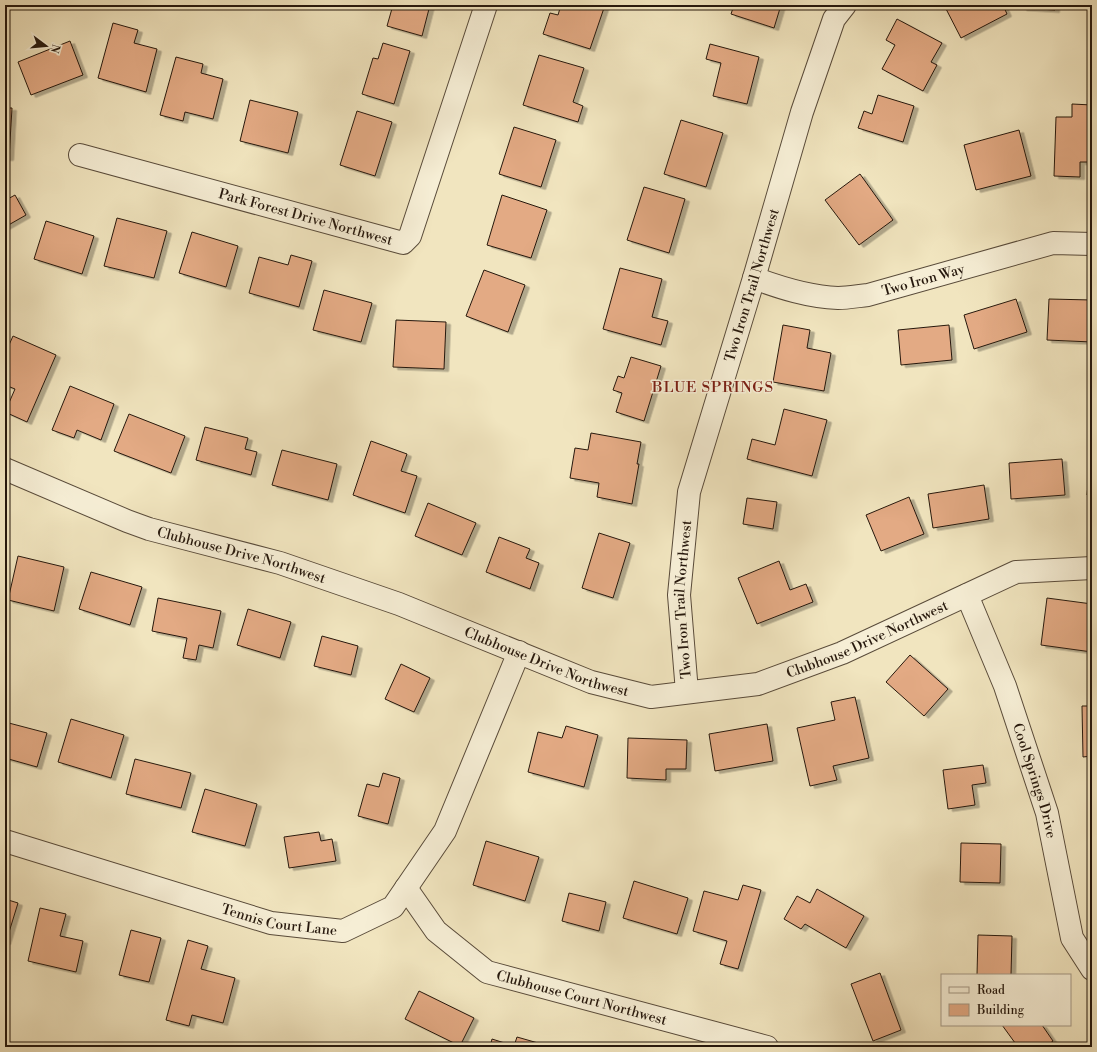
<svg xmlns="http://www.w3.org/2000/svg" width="1097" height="1052" viewBox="0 0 1097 1052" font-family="'Libre Bodoni',serif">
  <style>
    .building { fill: #e3aa84; stroke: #26180d; filter: url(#shadow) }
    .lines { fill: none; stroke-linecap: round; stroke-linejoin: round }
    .street-casing { stroke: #594b3a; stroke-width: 24 }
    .street { stroke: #f6eed5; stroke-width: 22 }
    .labels { text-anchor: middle; stroke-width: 3; stroke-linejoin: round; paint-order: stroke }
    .street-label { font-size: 14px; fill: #26180d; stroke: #f6eed5 }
    .neighbourhood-label { font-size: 15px; letter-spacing: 1px; fill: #7a1f14; stroke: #f6eed5 }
  </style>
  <defs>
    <filter id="shadow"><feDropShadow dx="4.5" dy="2.5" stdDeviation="0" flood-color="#0004"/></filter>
  </defs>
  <rect width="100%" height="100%" fill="#f1e5bf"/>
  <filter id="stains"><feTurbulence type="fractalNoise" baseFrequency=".005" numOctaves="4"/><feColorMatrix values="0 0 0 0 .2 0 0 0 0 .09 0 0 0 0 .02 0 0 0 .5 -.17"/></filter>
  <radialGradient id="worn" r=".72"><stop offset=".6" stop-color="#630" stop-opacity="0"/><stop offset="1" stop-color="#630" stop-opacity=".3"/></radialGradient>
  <path class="building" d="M393 5H430L422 36 387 26Z
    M561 5H605L590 49 543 34 550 13 558 15Z
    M734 5H781L774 28 731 14Z
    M944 5H1003L1007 14 961 38Z
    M1022 5H1055V10L1022 8Z
    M897 19 942 43 931 62 937 65 923 91 882 69 895 45 886 40Z
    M113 23 138 30 134 43 157 49 146 92 98 78Z
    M70 41 83 75 31 95 18 62Z
    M383 43 410 51 394 104 362 94 373 58 378 59Z
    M710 44 759 57 747 104 713 96 721 63 706 59Z
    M539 55 584 68 573 102 583 106 578 122 523 105Z
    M176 57 203 64 201 73 223 79 213 119 185 112 183 121 160 115Z
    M878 95 914 106 903 142 858 128 864 111 872 114Z
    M250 100 298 112 288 153 240 141Z
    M1072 104 1092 105V162H1080V177L1054 176 1056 117H1072Z
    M5 108H12L9 158H5Z
    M357 111 392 122 375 176 340 165Z
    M681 120 723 133 706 187 664 174Z
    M514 127 556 140 541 187 499 174Z
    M1019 130 1031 176 976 190 964 145Z
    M860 174 893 220 859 245 825 200Z
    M644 187 685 199 669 253 627 240Z
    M15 195 26 215 5 227V198L6 200Z
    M502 195 547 210 531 258 487 245Z
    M117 218 167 231 154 278 104 266Z
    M46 221 94 236 82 274 34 259Z
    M192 232 238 246 226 287 179 273Z
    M291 255 312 261 299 307 249 293 259 257 288 265Z
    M620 268 662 279 652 317 668 321 661 345 603 329Z
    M484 270 525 285 508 332 466 316Z
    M324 290 372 303 361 342 313 330Z
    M1016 299 1027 332 974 349 964 315Z
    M1049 299 1092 300V342L1047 340Z
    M396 320 446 322 444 369 393 367Z
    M783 325 810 330 807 348 831 353 824 391 773 382Z
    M949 325 952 360 901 365 898 330Z
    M13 336 56 355 27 422 5 412 15 389 5 385V354Z
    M631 357 661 366 644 421 616 412 622 393 613 390 618 376 624 378Z
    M70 386 114 404 101 440 77 430 74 438 52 430Z
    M784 409 827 420 812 476 747 459 752 439 775 445Z
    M129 414 185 436 171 473 114 451Z
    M205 427 248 438 245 449 257 452 251 475 196 460Z
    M591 433 641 442 637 464H639L632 504 597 497 599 483 570 478 575 448 588 450Z
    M1092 440V496L1087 495Z
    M371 441 407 454 401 471 417 476 405 513 353 495Z
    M282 450 337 464 328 500 272 485Z
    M1062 459 1065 495 1011 499 1009 463Z
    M984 485 989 519 933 528 928 494Z
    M909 497 924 534 881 551 866 515Z
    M747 498 777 502 773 529 743 524Z
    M428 503 476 523 462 555 415 536Z
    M599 533 630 543 613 598 582 588Z
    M499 537 530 549 526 558 539 563 530 589 486 572Z
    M18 556 64 567 54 611 8 600Z
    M779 561 790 590 806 584 813 602 757 624 738 578Z
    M91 572 142 587 130 625 79 609Z
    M158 598 221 611 213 648 199 645 196 660 183 658 187 638 152 631Z
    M1047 598 1092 604V652L1041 645Z
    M248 609 291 622 280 658 237 645Z
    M322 636 358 646 351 675 314 666Z
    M910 655 948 689 924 716 886 682Z
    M401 664 430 678 414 712 385 699Z
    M855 697 869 758 833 766 837 780 810 786 797 728 835 720 831 702Z
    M1082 706H1092V756L1083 757Z
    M71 719 124 735 111 778 58 762Z
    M5 722 47 733 37 767 5 758Z
    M767 724 773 761 715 771 709 734Z
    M566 726 598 735 584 787 528 772 538 732 562 738Z
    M628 738 687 740 686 769H666V780L627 778Z
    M135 759 191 773 181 808 126 794Z
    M983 765 986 783 972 785 975 805 948 809 943 770Z
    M383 773 400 778 388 824 358 816 367 784 379 787Z
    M205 789 257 804 245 846 192 832Z
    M319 832 321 841 332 839 336 861 289 868 284 837Z
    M486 841 539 857 525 901 473 885Z
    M961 843 1001 844 1000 883 960 882Z
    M634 881 688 898 677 934 623 918Z
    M743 885 761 890 738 969 720 964 727 941 693 931 704 891 738 900Z
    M817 889 864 916 846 948 805 924 801 929 784 919 797 896 810 903Z
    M569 893 606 902 599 931 562 921Z
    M5 899 18 903 6 942H5Z
    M40 908 66 914 60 936 83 941 76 972 28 961Z
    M131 930 161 938 149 982 119 975Z
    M978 935 1012 936 1011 975H977Z
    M188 940 208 946 201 969 235 978 223 1023 192 1015 189 1026 166 1020Z
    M880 973 901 1030 873 1041 851 984Z
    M419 991 474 1018 460 1046 405 1019Z
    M1002 1025H1042L1053 1041 1045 1047H1018Z
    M517 1037 545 1045 544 1047H490L492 1039 514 1046Z"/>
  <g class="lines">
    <g class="street-casing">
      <g id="street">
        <path id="s1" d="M80 155 403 243 410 236 486 5"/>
        <path id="s2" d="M754 278C781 288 809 297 838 298 848 298 858 296 868 295L1053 243 1092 244"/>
        <path id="s3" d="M5 469 127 521 149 529 280 563 399 604 591 682 651 697 758 684 842 653 1016 572 1092 568"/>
        <path id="s4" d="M967 595 1005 686 1047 813 1072 938 1092 969"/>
        <path id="s5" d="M687 692 679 595 689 492 754 278 802 112 834 19 845 5"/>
        <path id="s6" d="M5 841 271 923 343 931 393 907 445 831 519 652"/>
        <path id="s7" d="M406 888 436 931 487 972 767 1047"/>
      </g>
    </g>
    <use href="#street" class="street"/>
  </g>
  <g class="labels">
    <g class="street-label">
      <text dy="5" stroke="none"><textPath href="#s1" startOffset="234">Park Forest Drive Northwest</textPath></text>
      <text dy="5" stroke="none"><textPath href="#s2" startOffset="174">Two Iron Way</textPath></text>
      <text dy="5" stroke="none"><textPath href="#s5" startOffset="417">Two Iron Trail Northwest</textPath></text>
      <text dy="5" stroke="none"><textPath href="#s3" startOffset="252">Clubhouse Drive Northwest</textPath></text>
      <text dy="5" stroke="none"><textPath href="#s5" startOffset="93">Two Iron Trail Northwest</textPath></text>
      <text dy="5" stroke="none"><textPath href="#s3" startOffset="912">Clubhouse Drive Northwest</textPath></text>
      <text dy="5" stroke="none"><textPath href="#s3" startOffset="576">Clubhouse Drive Northwest</textPath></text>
      <text dy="5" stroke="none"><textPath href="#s4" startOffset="198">Cool Springs Drive</textPath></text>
      <text dy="5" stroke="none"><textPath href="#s6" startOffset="286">Tennis Court Lane</textPath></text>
      <text dy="5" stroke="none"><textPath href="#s7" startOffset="216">Clubhouse Court Northwest</textPath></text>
    </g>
    <g class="neighbourhood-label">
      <text x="713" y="392">BLUE SPRINGS</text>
    </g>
  </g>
  <rect width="1097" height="1052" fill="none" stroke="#f1e5bf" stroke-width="20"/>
  <rect x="6" y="6" width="1085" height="1040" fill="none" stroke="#26180d" stroke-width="2"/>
  <rect x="10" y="10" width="1077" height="1032" fill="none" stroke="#26180d"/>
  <rect x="941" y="974" width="130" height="52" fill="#f6eed5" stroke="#a39885"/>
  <rect x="949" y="987" width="20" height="6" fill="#f6eed5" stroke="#a39885"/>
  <text x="977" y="994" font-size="12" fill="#26180d">Road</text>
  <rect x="949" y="1004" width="20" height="12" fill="#e3aa84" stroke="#a39885"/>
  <text x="977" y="1014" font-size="12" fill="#26180d">Building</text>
  <g transform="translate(46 46) rotate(106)" stroke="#f6eed5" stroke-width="3" paint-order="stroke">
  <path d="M0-3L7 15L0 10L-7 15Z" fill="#26180d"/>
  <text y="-6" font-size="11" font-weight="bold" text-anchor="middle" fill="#26180d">N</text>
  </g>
  <rect width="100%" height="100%" filter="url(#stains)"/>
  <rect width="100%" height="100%" fill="url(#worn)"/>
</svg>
